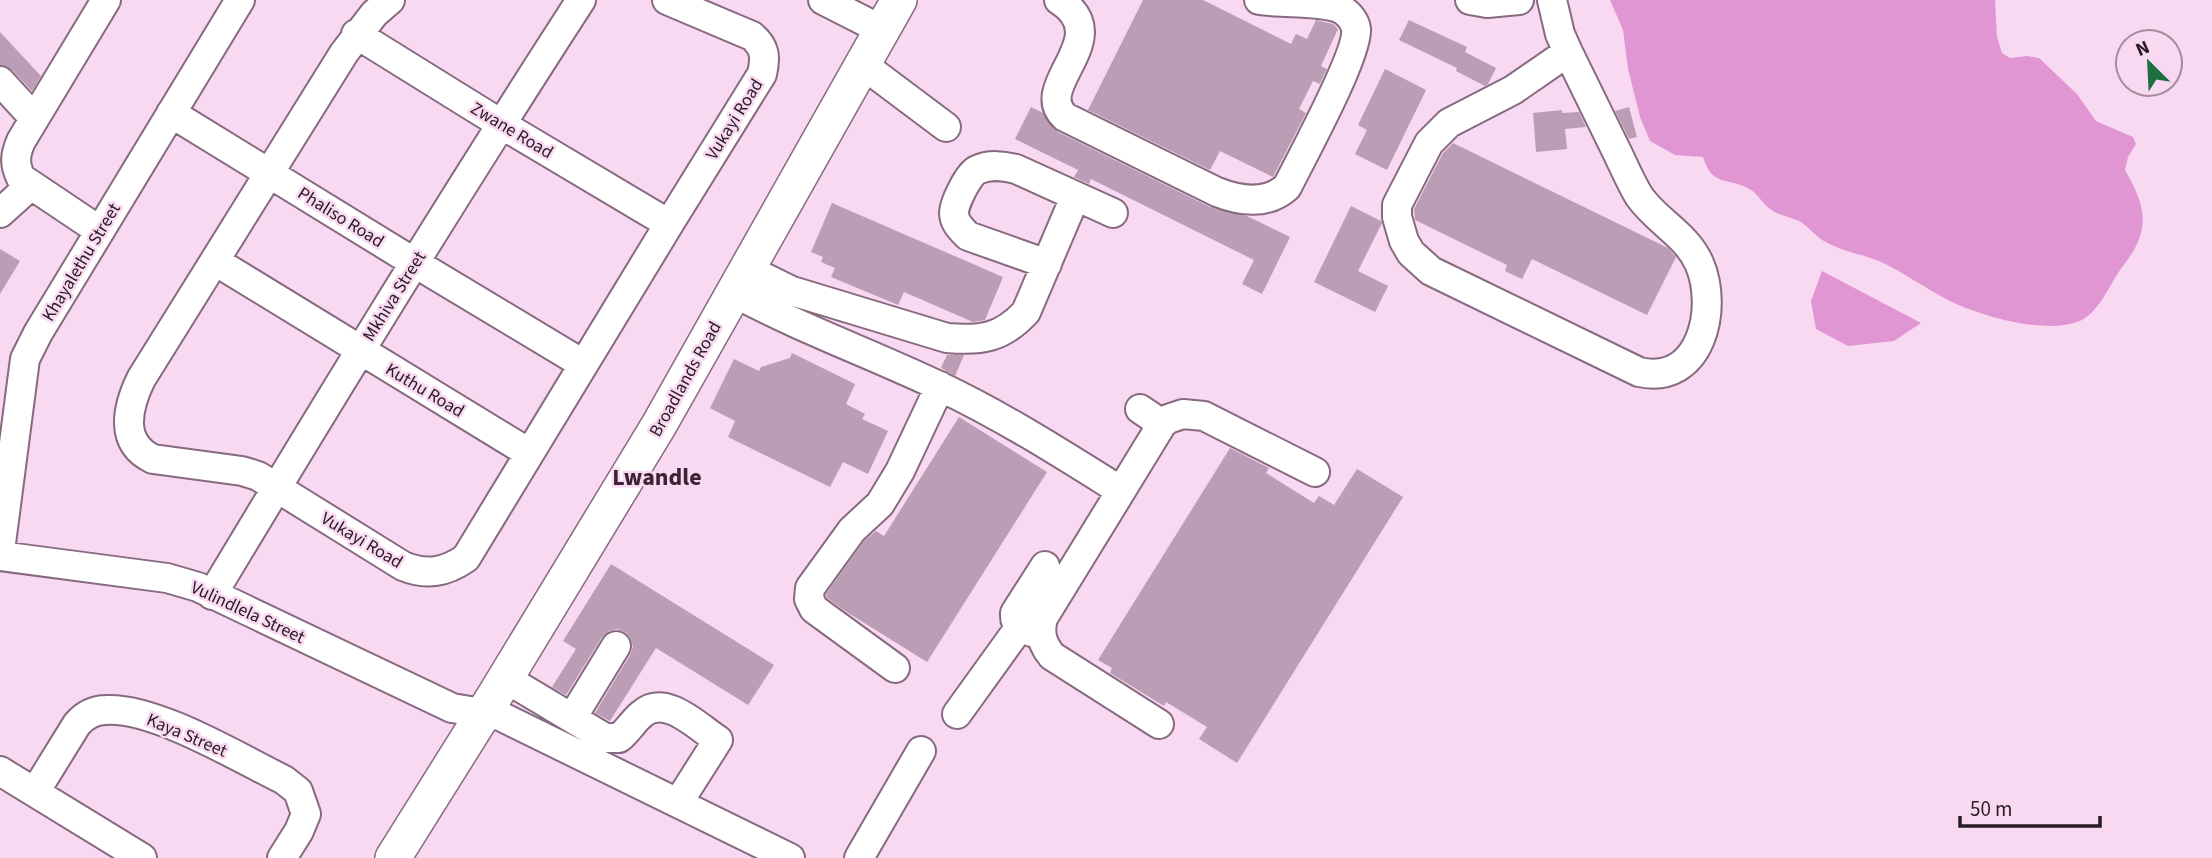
<svg xmlns="http://www.w3.org/2000/svg" width="2212" height="858" viewBox="0 0 2212 858" font-family="'Source Sans 3',sans-serif">
  <style>
    .water { fill: #e096d2 }
    .building { fill: #bb9db5 }
    .lines { fill: none; stroke-linecap: round; stroke-linejoin: round }
    .minor-casing { stroke: #866a80; stroke-width: 32 }
    .major-casing { stroke: #866a80; stroke-width: 38 }
    .minor { stroke: #fff; stroke-width: 28 }
    .major { stroke: #fff; stroke-width: 35 }
    .labels { text-anchor: middle; stroke-width: 5; stroke-linejoin: round; paint-order: stroke }
    .street-label { font-size: 18px; fill: #271b24; stroke: #f9d8f1 }
    .district-label { font-size: 24px; font-weight: bold; fill: #3b2337; stroke: #f9d8f1 }
  </style>
  <rect width="100%" height="100%" fill="#f9d8f1"/>
  <path class="water" d="M1610 0H1995L1997 37 2002 53 2010 58 2027 56 2039 58 2077 94 2096 121 2133 137 2136 144 2128 157 2125 170C2147 208 2151 230 2123 266 2109 284 2099 315 2077 322 2042 334 1980 316 1948 300 1925 288 1903 272 1879 261 1861 254 1840 251 1824 241 1815 236 1808 226 1799 221 1790 217 1778 215 1770 209 1762 203 1759 195 1751 190 1729 176 1713 189 1703 157L1675 155 1650 141 1640 117 1628 69 1623 30Z
    M1822 271 1921 323 1894 341 1848 346 1816 329 1811 301Z"/>
  <path class="building" d="M1143 0H1203L1291 44 1296 34 1307 39 1316 20 1333 24 1338 29 1321 66 1327 69 1324 75 1320 84 1313 81 1299 109 1306 113 1273 177 1220 151 1210 170 1088 110Z
    M1409 20 1467 47 1465 52 1496 68 1488 84 1485 86 1456 71 1457 68 1399 40Z
    M0 32 41 76 32 91 12 70 0 65Z
    M1385 69 1426 90 1387 170 1355 154 1367 130 1358 125Z
    M1031 107 1043 113 1058 132 1210 207 1247 216 1290 237 1262 294 1242 284 1254 260 1091 179 1089 184 1074 177 1078 170 1015 139Z
    M1629 107 1637 137 1629 139 1615 111Z
    M1562 110V113L1579 112 1586 127 1565 129 1567 149 1536 152 1533 113Z
    M1453 143 1668 248 1676 257 1647 315 1532 259 1522 279 1505 271 1507 265 1415 220 1414 209 1443 153Z
    M832 203 1003 277 985 320 973 322 904 292 898 305 831 277 835 268 821 262 823 257 811 252Z
    M1351 206 1381 221 1382 223 1358 271 1388 286 1375 312 1314 282Z
    M0 249 20 261 0 294Z
    M792 353 855 384 846 404 865 414 862 419 888 431 868 474 843 462 830 487 728 437 735 421 710 408 734 359 759 371 761 367 790 358Z
    M947 355H964L955 376 941 368Z
    M959 417 1047 472 927 662 845 611 827 598 826 594 864 541 876 531 884 536Z
    M1230 448 1269 468 1266 473 1314 503 1319 496 1334 505 1357 469 1403 497 1237 763 1199 739 1207 727 1166 702 1164 706 1110 673 1112 668 1098 660Z
    M611 564 774 665 748 705 656 648 610 721 595 713 630 655 633 647 630 637 625 632 617 629 609 631 602 637 566 695 552 687 576 649 563 641Z"/>
  <g class="lines">
    <g class="minor-casing">
      <path id="minor" d="M390 0 374 14 344 53 141 379C127 408 119 443 153 459L242 471 258 476 403 566C427 576 446 572 466 558L669 224 762 74C766 57 765 47 752 36L667 0
        M823 0 882 30
        M1059 0C1118 38 1030 86 1065 117L1217 192C1240 201 1267 205 1287 187 1301 159 1359 53 1356 29 1355 20 1347 12 1339 8 1315 0 1286 4 1259 0
        M1470 0 1487 3 1519 0
        M1552 0 1560 34 1568 52C1584 84 1599 116 1615 148 1623 164 1630 181 1639 196 1657 222 1686 234 1699 263 1719 308 1701 386 1639 372L1431 271 1411 253 1404 241 1397 217V205L1429 143 1449 123 1513 90 1568 52
        M356 34 501 124 669 224
        M862 64 946 127
        M0 81 34 118
        M171 113 415 263 583 364
        M0 213 30 186
        M100 231 21 178C14 164 15 155 21 141L106 0
        M215 261 529 453
        M1047 264 968 236C962 230 954 223 954 213 954 203 969 173 977 170 990 164 1003 166 1016 169L1113 213
        M747 269 792 291 947 338C981 341 1002 338 1026 312L1075 197
        M733 292C801 329 872 354 941 387 1004 417 1062 454 1121 491L1162 424 1168 419 1183 414 1204 416 1315 472
        M1140 409 1162 424
        M1121 491 1043 618C1039 633 1042 644 1052 656L1159 724
        M0 551 25 359 38 333 240 0
        M0 556 167 578 198 587 452 708 500 716 790 858
        M212 595C332 395 454 196 581 0
        M1035 633C1023 630 1014 627 1015 613L1045 566
        M895 668 814 609 809 599 810 588 852 530 880 504 900 471 940 386
        M505 678 605 738H619C628 731 633 721 642 714 665 693 698 727 718 740L678 803
        M957 714 1019 628
        M572 718 616 646
        M0 771 142 858
        M35 792 77 724C85 715 94 710 106 710 155 707 239 758 284 780L298 791 306 814 299 831 282 858
        M859 858 921 751"/>
    </g>
    <g class="major-casing">
      <path id="major" d="M393 858 497 692 659 425 899 0"/>
    </g>
    <use href="#minor" class="minor"/>
    <use href="#major" class="major"/>
  </g>
  <g class="labels">
    <g class="street-label">
      <text transform="translate(734 119) rotate(-58)" y="6">Vukayi Road</text>
      <text transform="translate(512 130) rotate(31)" y="6">Zwane Road</text>
      <text transform="translate(341 217) rotate(32)" y="6">Phaliso Road</text>
      <text transform="translate(81 262) rotate(-59)" y="6">Khayalethu Street</text>
      <text transform="translate(394 296) rotate(-58)" y="6">Mkhiva Street</text>
      <text transform="translate(685 379) rotate(-61)" y="6">Broadlands Road</text>
      <text transform="translate(425 390) rotate(31)" y="6">Kuthu Road</text>
      <text transform="translate(362 540) rotate(31)" y="6">Vukayi Road</text>
      <text transform="translate(248 612) rotate(25)" y="6">Vulindlela Street</text>
      <text transform="translate(187 735) rotate(23)" y="6">Kaya Street</text>
    </g>
    <g class="district-label">
      <text x="657" y="485">Lwandle</text>
    </g>
  </g>
  <g transform="translate(2149 63) rotate(336)"><circle r="33" fill="#f9d8f1" stroke="#a58c9f" stroke-width="2"/>
  <path d="M0-5L12 26L0 18L-12 26Z" fill="#1e6f40"/>
  <text y="-10" font-size="19" font-weight="bold" text-anchor="middle" fill="#271b24">N</text>
  </g>
  <path d="M1960 816v10h140v-10" fill="none" stroke="#271b24" stroke-width="3.5"/>
  <text x="1970" y="816" font-size="21" fill="#271b24" stroke="#f9d8f1" stroke-width="5" paint-order="stroke">50 m</text>
</svg>
